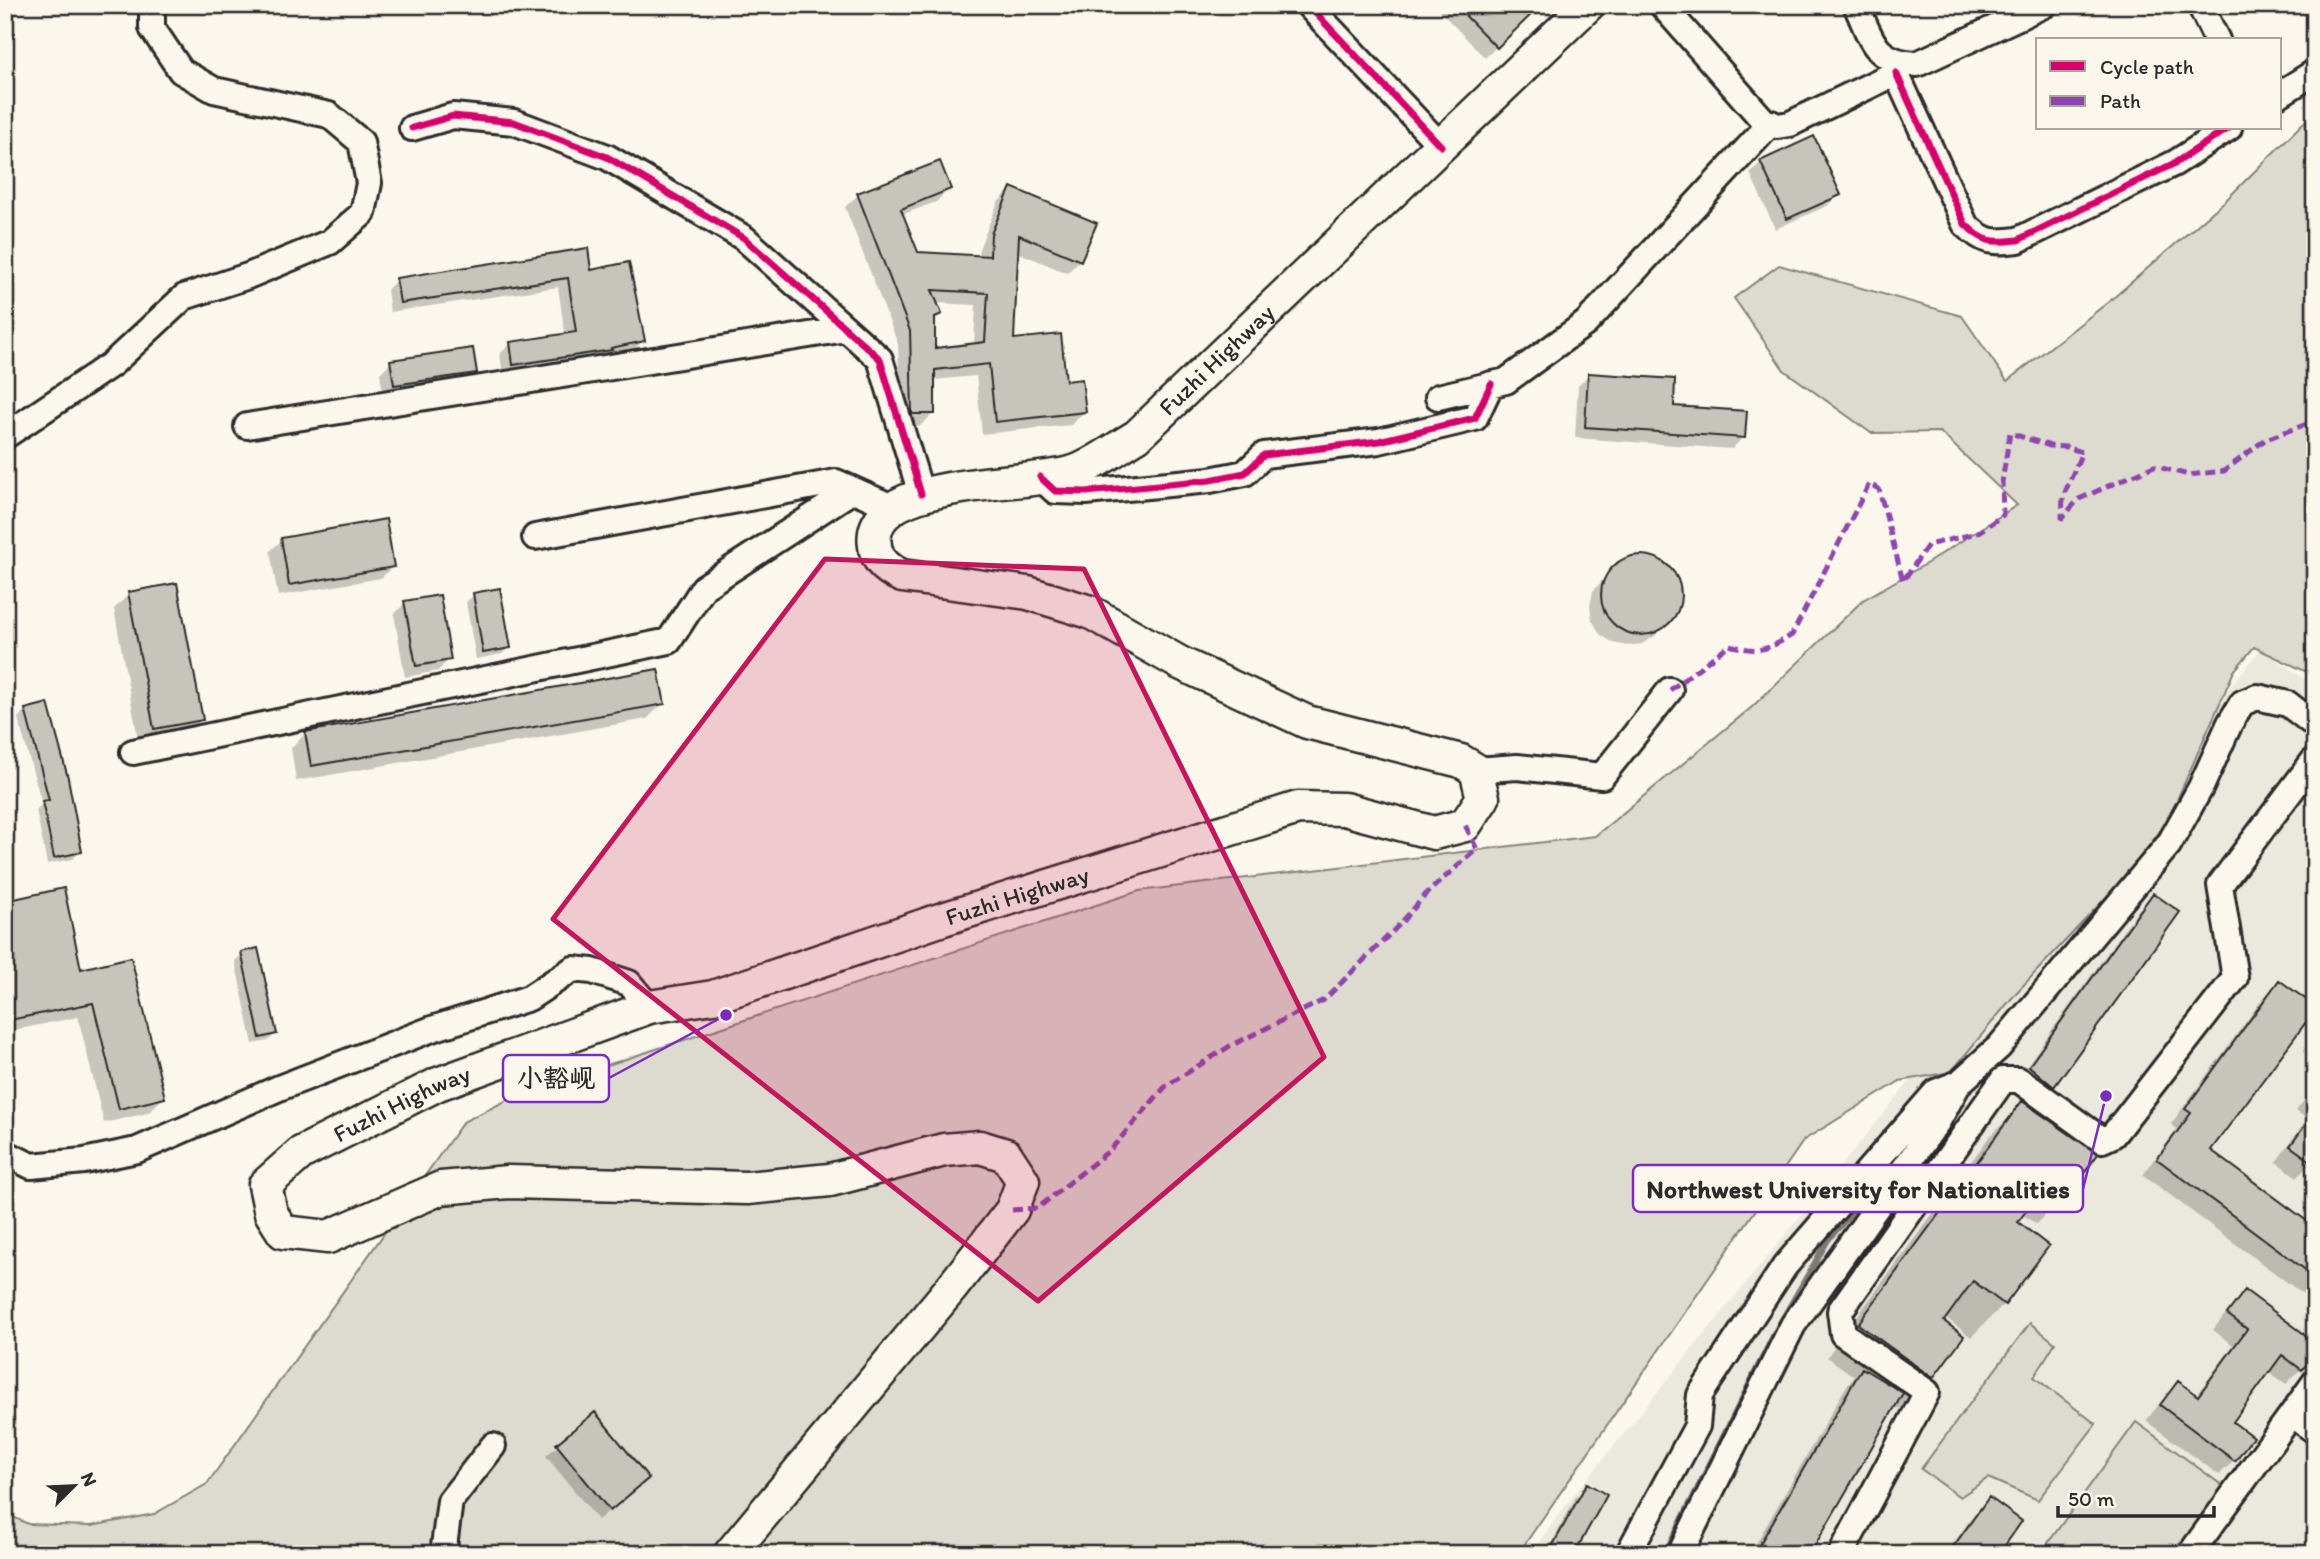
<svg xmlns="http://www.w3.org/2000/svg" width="2320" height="1559" viewBox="0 0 2320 1559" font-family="Itim,'LXGW WenKai TC',sans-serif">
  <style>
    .built { fill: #ebe8de }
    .green { fill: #dddad0; stroke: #84827e; stroke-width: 2 }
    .shadow { fill: #0003; fill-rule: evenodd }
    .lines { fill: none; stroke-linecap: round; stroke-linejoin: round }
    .stream { stroke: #7b7a75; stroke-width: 6 }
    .building { fill: #c7c4bc; stroke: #2b2b2b; stroke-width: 2; fill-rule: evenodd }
    .minor-casing { stroke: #2b2b2b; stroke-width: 30 }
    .major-casing { stroke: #2b2b2b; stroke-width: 37 }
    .minor { stroke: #fbf7ec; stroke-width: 24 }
    .major { stroke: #fbf7ec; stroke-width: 32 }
    .quiet { stroke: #8e44ad; stroke-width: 5; stroke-dasharray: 10 5; stroke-linecap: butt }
    .cycleway-casing { stroke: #fbf7ec; stroke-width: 11 }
    .cycleway { stroke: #d6006c; stroke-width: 7 }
    .marked { fill: #c2185b; fill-opacity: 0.2; stroke: #c2185b; stroke-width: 5; stroke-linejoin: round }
    .labels { text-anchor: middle; stroke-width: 6; stroke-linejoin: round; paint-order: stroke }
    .street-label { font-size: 24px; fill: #2b2b2b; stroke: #fbf7ec }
    .leader { fill: none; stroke: #7b2cbf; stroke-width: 2.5 }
    .callout-dot { fill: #7b2cbf; stroke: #fbf7ec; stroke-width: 2.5 }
    .callout { fill: #fbf7ec; stroke: #7b2cbf; stroke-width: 2.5 }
    .callout-label { font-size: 26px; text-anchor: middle; font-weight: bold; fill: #2b2b2b }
  </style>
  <rect width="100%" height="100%" fill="#fbf7ec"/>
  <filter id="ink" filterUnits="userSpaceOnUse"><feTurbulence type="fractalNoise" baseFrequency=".0143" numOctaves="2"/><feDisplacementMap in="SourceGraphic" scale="14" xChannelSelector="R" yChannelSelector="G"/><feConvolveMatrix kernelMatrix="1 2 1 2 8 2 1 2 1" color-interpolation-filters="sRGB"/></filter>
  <g filter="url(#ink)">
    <path class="built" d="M2261 649 2315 686V1554H1531L1565 1506Z"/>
    <path class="green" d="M2315 116V661L2307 672 2254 647 2234 671 2169 818 2131 871 2017 992 1951 1072 1900 1081 1804 1140 1518 1554H5V1513L28 1524 91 1526 154 1514 207 1484 463 1122 522 1093 1139 891 1595 836 1752 707 1863 600 1929 562 2017 505 1940 432 1871 433 1784 370 1734 298 1779 265 1962 316 2007 381 2111 300 2226 200 2303 123Z
      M2030 1323 2055 1343 2034 1377 2096 1424 2038 1500 1988 1478 1960 1497 1921 1469Z
      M2136 1422 2227 1489 2179 1554H2040Z"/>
    <path class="shadow" d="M1434 5H1523L1531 13 1485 58Z
      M1761 162 1839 194 1827 206 1775 229 1750 173Z
      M949 189 936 202 901 215 917 254 978 257 979 249 998 202 1011 189 1080 260 1067 273 1017 252 1012 341 1065 383 1084 412 1071 425 982 434 976 376 933 380V414L920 426H900L898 344 845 207 858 195ZM936 303 976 305 974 345 933 349V321L940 314Z
      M589 272 643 340 633 351 503 375 500 354 511 343 565 335 558 287 390 312 387 290 397 279Z
      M391 362 475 372 463 384 383 396 380 373Z
      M1589 374 1743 437 1732 449 1575 438 1578 386Z
      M282 540 392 567 381 578 278 596 270 551Z
      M1643 556 1658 559 1670 568 1678 581 1680 596 1676 611 1655 636 1642 644 1627 646 1613 643 1600 634 1592 620 1590 606 1593 591 1615 566 1628 558Z
      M129 594 201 720 186 735 139 744 114 609Z
      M474 595 509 647 502 654 476 659 466 602Z
      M405 603 449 659 438 671 405 677 394 614Z
      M663 703 647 719 296 781 291 748 306 733Z
      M25 710 80 851 73 859 47 864 36 810 42 804 18 718Z
      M2153 895 2053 1086 2038 1101 2015 1082 2138 910Z
      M5 903 79 971 163 1098 148 1113 104 1123 78 1017 5 1032Z
      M242 954 275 1034 268 1041 253 1044 235 961Z
      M2280 982 2209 1150 2315 1229V1303L2143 1175 2177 1129 2171 1124 2264 997Z
      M2315 1086V1159L2297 1177 2276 1162 2307 1119 2296 1111Z
      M2023 1103 2068 1191 2036 1224 2022 1214 2015 1223 2004 1304 1971 1337 1945 1317 1931 1377 1899 1409 1894 1406 1808 1554H1750L1847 1385 1855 1377 1827 1357 1990 1136Z
      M2245 1292 2301 1369 2286 1384 2268 1371 2230 1423 2251 1437 2234 1460 2219 1475 2146 1421 2163 1399 2178 1383 2195 1397 2233 1345 2213 1330 2230 1308Z
      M595 1414 635 1489 598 1520 546 1456Z
      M1588 1486 1572 1554H1546L1576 1497Z
      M1989 1499 1997 1554H1946L1974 1514Z"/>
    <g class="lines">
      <path class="stream" d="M1665 1554 1776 1330 1828 1240 1897 1159"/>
    </g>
    <path class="building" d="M1455 5H1541L1497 48Z
      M1814 136 1841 195 1787 219 1760 161Z
      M940 161 951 189 901 209 918 252 990 256 991 234 1011 187 1097 223 1081 261 1019 235 1014 339 1061 334 1066 381 1082 379 1086 412 995 422 989 364 935 370V414H912L910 331 857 193ZM932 290 988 293 985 342 935 348V317L942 314Z
      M588 248 591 270 629 262 645 341 611 348 612 350 513 365 510 342 576 332 568 278 400 303 396 278Z
      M473 348 477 373 394 385 390 360Z
      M1588 373 1675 379 1674 406 1747 411 1745 438 1585 427Z
      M386 519 394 567 289 585 281 538Z
      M1601 595a40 40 0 1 1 80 0a40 40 0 1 1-80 0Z
      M177 583 203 720 154 729 128 592Z
      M500 588 511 648 483 653 473 593Z
      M440 595 451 660 416 666 404 601Z
      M658 669 665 704 311 766 305 732Z
      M48 703 68 778 82 852 54 858 42 801 49 800 25 709Z
      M64 888 81 969 131 957 165 1098 119 1109 93 1003 5 1021V901Z
      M2153 893 2180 912 2054 1087 2029 1066Z
      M258 948 277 1034 260 1038 241 952Z
      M2279 980 2315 1006V1010L2211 1150 2315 1227V1277L2157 1159 2191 1113 2185 1109Z
      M2022 1101 2098 1154 2070 1193 2050 1178 2018 1222 2049 1246 2005 1305 1973 1281 1944 1321 1964 1336 1933 1378 1858 1324Z
      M2315 1112V1164L2290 1146Z
      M2245 1290 2315 1342V1353L2302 1370 2282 1355 2233 1422 2253 1437 2235 1461 2160 1405 2178 1381 2198 1396 2247 1329 2227 1314Z
      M1862 1368 1903 1393 1810 1554H1754Z
      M595 1412 649 1478 610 1511 556 1444Z
      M1587 1483 1607 1495 1574 1554H1548Z
      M1989 1497 2022 1521 1999 1554H1948Z"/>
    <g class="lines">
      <g class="minor-casing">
        <path id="minor" d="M1308 5 1441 146
          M1662 5 1763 120 1777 126 1790 124 1896 73 1898 63
          M1856 5C1872 40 1874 62 1917 64L2044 5
          M2200 5 2217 40
          M1896 73 1965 224C1984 243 1992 243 2018 240L2175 163 2229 128
          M2280 94 2315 72
          M412 128 453 116 514 122 607 157 744 238 880 359 921 494
          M1438 397 1506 381 1586 323 1771 123
          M247 426 846 329
          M5 436 112 364 184 297 248 276 330 242 363 213 369 183 361 142 329 115 214 90 181 71 152 28V5
          M1040 477 1055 491 1086 492 1210 480 1245 473 1264 455 1379 441 1475 418 1491 384
          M535 537 836 482 892 507
          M133 752 669 641 704 587 853 490
          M1476 770 1517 767 1602 776 1670 690
          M5 1153 31 1166 84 1161 137 1150 279 1088 432 1029 529 998 573 969 592 971 629 983 649 1007
          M2292 1414 2315 1382
          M443 1554 450 1501 493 1446
          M1628 1554 1697 1426 1700 1395 1785 1266 1936 1092 1959 1083
          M1680 1554 1793 1325 1938 1121 1959 1083 1999 1047 2169 844 2201 787 2230 723 2242 703 2257 697 2288 704 2315 725
          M1841 1554 1927 1392 1843 1334 1840 1311 2003 1080H2019L2102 1140 2113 1135 2235 978 2220 885 2315 759
          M2190 1554 2292 1414 2315 1431"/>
      </g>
      <g class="major-casing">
        <g id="major">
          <path id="s1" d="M730 1554 953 1286 1012 1210 1023 1181 1006 1155 980 1147 944 1150 830 1180 747 1188 508 1182 441 1188 328 1237 283 1232 271 1213 265 1185 301 1153 438 1084 649 1007 713 997 940 920 1298 808 1344 809 1434 833 1465 825 1483 798 1476 770 1461 761 1307 722 1180 663 1090 612 1028 593 902 576C888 570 877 561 875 546 864 474 1034 488 1077 471 1097 463 1118 447 1137 436L1588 5"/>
        </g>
      </g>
      <use href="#minor" class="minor"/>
      <use href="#major" class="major"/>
      <path class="quiet" d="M1670 690 1729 645C1760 653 1765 651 1792 635L1869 484 1879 489 1903 581 1928 545 1977 533 2003 515 2002 482 2010 433 2050 446 2067 447 2082 452 2063 497 2062 518 2079 499 2154 466 2189 475 2224 471 2266 439 2315 421
        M1012 1210 1038 1208 1111 1149 1166 1086 1230 1046 1324 1000 1402 922 1427 893 1477 849 1465 825"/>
      <g class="cycleway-casing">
        <path id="cycleway" d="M1308 5 1441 146
          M1896 73 1965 224C1984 243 1992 243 2018 240L2175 163 2229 128
          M412 128 453 116 514 122 607 157 744 238 880 359 921 494
          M1040 477 1055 491 1086 492 1210 480 1245 473 1264 455 1379 441 1475 418 1491 384"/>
      </g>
      <use href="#cycleway" class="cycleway"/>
    </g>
  </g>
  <path class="marked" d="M825 559 1084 569 1324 1057 1038 1301 553 919Z"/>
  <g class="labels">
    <g class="street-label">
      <text dy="8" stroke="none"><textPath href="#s1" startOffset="3703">Fuzhi Highway</textPath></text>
      <text dy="8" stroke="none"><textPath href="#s1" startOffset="2109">Fuzhi Highway</textPath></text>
      <text dy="8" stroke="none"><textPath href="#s1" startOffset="1458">Fuzhi Highway</textPath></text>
    </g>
  </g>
  <path class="leader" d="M726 1015L609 1078M2106 1096L2083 1189"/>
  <g class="callout-dot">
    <circle cx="726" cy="1015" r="7"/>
    <circle cx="2106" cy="1096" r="7"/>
  </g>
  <g class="callout">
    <rect x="503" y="1055" width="106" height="47" rx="7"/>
    <rect x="1633" y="1165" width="450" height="47" rx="7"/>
  </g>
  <g class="callout-label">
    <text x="556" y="1087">小豁岘</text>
    <text x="1858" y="1198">Northwest University for Nationalities</text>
  </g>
  <rect width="2320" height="1559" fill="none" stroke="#fbf7ec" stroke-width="28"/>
  <rect x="14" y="14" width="2292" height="1531" fill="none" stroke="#2b2b2b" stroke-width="2.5" filter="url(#ink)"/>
  <rect x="2036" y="38" width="245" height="91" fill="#fbf7ec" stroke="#a8a59f" stroke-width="2"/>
  <rect x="2050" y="61" width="35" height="10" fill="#d6006c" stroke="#a8a59f" stroke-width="2"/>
  <text x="2100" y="74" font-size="21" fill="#2b2b2b">Cycle path</text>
  <rect x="2050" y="96" width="35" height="10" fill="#8e44ad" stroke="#a8a59f" stroke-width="2"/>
  <text x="2100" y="108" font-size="21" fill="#2b2b2b">Path</text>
  <g transform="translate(74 1486) rotate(66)" stroke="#fbf7ec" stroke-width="5" paint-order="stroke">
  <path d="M0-5L12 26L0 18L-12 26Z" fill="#2b2b2b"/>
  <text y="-10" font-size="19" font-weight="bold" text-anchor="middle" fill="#2b2b2b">N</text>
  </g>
  <path d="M2058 1506v10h156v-10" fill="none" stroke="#2b2b2b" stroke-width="3.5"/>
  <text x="2068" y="1506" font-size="21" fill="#2b2b2b" stroke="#fbf7ec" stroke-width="5" paint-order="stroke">50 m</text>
</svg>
